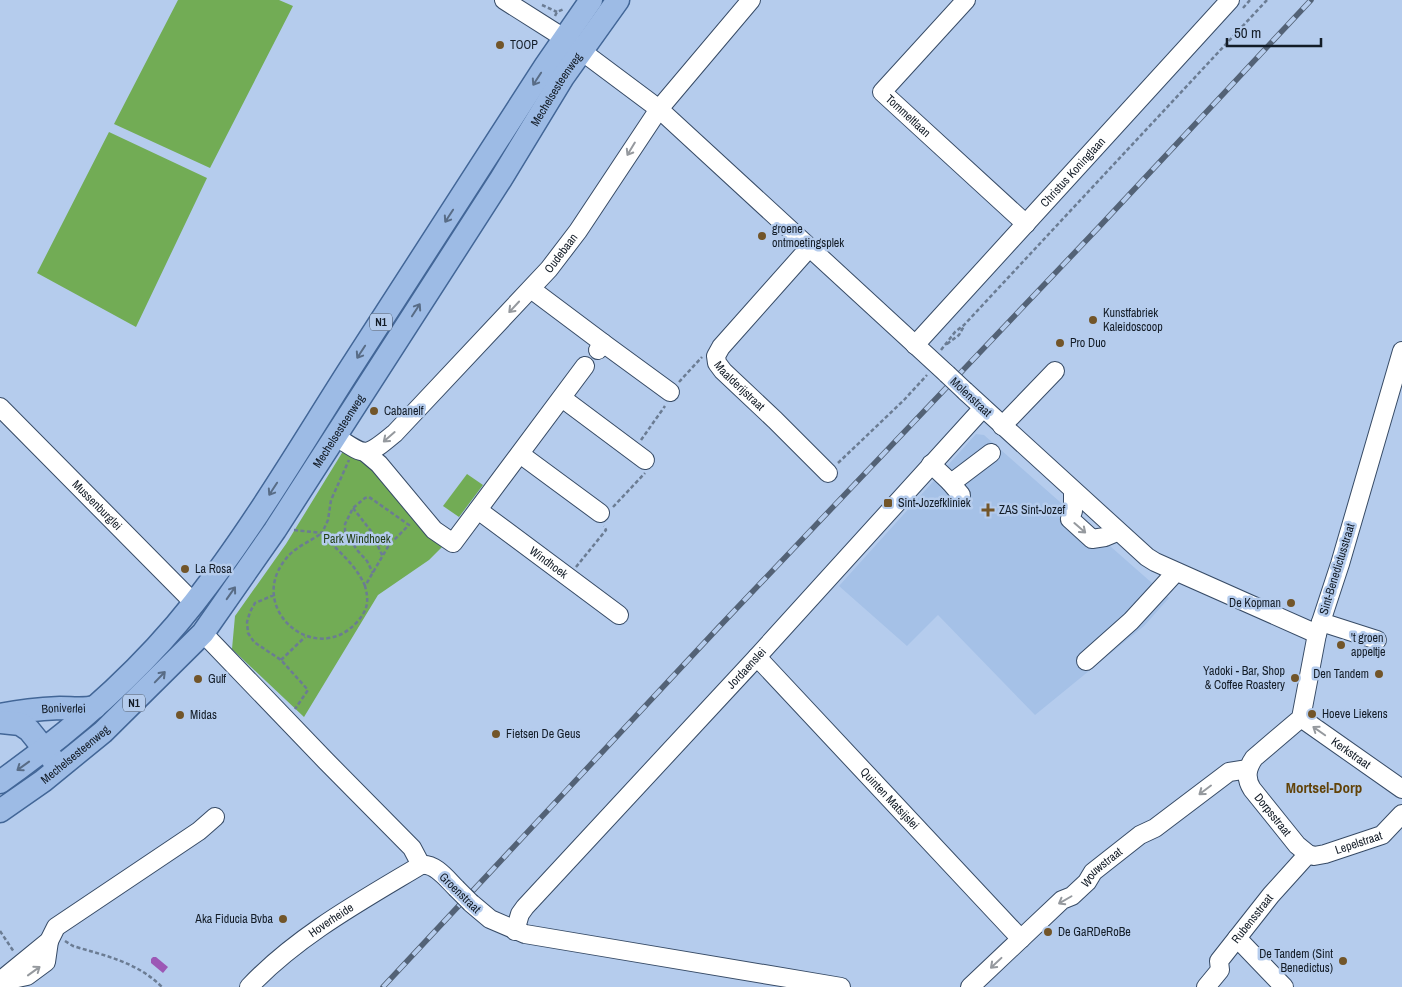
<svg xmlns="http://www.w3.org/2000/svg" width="1402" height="987" viewBox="0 0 1402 987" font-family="'Archivo Narrow',sans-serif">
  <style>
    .built { fill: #a5c1e7 }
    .green { fill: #72ac55 }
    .water { fill: #9c58b5 }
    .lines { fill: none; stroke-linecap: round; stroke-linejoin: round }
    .minor-casing { stroke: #374b66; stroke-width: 20 }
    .major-casing { stroke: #426697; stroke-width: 25 }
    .path { stroke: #6b7c93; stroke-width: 2.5; stroke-dasharray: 4 2.5; stroke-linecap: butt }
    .minor { stroke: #fff; stroke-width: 18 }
    .major { stroke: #9dbbe5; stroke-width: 22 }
    .rail-casing { stroke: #536276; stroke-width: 5.5 }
    .rail { stroke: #b5cced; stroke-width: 4; stroke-dasharray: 11; stroke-linecap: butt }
    .minor-bridge-casing { stroke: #374b66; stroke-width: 20; stroke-linecap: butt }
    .minor-bridge { stroke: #fff; stroke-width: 18 }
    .oneway { stroke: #586c86 }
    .oneway2 { stroke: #95999e }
    .poi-dot { fill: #725529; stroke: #b5cced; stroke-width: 2 }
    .labels { text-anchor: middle; stroke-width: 5; stroke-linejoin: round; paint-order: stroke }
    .shield { fill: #b5cced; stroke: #445162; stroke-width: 1 }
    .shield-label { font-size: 11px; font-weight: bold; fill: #131c27 }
    .poi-label { font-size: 12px; fill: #131c27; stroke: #b5cced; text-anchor: start }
    .street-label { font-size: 12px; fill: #131c27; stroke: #b5cced }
    .park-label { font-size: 12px; fill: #264219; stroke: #b5cced }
    .quarter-label { font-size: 15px; font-weight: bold; fill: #614208; stroke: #b5cced }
  </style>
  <rect width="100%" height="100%" fill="#b5cced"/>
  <path class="built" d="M976 434 984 435 1169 598 1144 626 1035 715 938 615 907 646 839 586Z"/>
  <path class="green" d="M178 0H279L293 6 210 168 114 124Z
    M109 132 207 178 136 327 37 273Z
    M345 448 373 467 443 546 429 560 378 595 304 717 232 649 235 616 286 544Z
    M467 474 483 485 459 517 443 506Z"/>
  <path class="water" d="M153 957H156L168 967 163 973 151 963V959Z"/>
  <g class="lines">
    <g class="minor-casing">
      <g id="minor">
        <path d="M504 0 564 38 659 109 947 374"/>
        <path id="s1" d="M966 0 882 92 1026 224"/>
        <path id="s2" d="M809 248 721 347 716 356 717 363 723 371 775 420 828 473"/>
        <path d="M531 289 603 343 598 350"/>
        <path d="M603 343 670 392"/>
        <path id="s3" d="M915 345 1230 0"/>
        <path id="s4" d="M1402 351 1340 564 1317 634 1301 718 1254 758C1247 768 1245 778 1252 789L1297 845 1308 854 1314 856 1325 854 1382 835 1402 814"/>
        <path d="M965 391 1147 557 1155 562 1317 634"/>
        <path d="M562 398 645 460"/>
        <path id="s5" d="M0 407 194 603"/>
        <path d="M1002 426 1055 371"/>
        <path id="s6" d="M335 436C367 457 365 458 395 433L549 269 578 231 659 109 751 0"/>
        <path d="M366 453 379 464 434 530 453 543 585 366"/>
        <path d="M520 454 600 513"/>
        <path d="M931 464 950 482 954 481 991 453"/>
        <path d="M950 482 961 495"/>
        <path d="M1073 491V511L1070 519 1092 539 1105 537 1117 532"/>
        <path id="s7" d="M478 510 619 615"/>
        <path d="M1321 622 1377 640"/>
        <path d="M203 633 326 761 412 848 421 865"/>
        <path id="s8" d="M757 657 1021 939"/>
        <path d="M1086 661 1131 621 1176 572"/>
        <path id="s9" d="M1301 718 1402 789"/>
        <path d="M421 865C435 863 447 879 456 888"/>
        <path d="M471 903 490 919 525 934 841 987"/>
        <path id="s10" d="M515 931 520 914 525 907 757 657 983 408"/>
        <path d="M1237 938 1284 987"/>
        <path d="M0 981 49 941 56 927 199 831 215 817"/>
        <path d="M3 981 27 976 46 962 49 941"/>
        <path id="s11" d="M249 987C297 936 361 901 421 865"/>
        <path id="s12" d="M970 987 1062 900 1072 896 1087 882 1093 872 1140 835 1155 828 1229 772 1248 769"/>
        <path id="s13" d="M1206 987 1220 970 1219 961 1271 895 1308 854"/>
      </g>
    </g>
    <g class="major-casing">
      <g id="major">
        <path id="s14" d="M0 715C19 711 40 709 60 708 72 708 83 710 95 707"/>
        <path d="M0 722 20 724 29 730 54 761"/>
        <path d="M0 782C72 731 139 673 194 603 250 532 299 449 348 372 414 270 480 167 546 65L591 0"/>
        <path id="s15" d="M0 811 43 781 103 732 203 633 275 530 501 179 563 77 618 0"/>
      </g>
    </g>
    <path class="path" d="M542 5 557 12
      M1243 8 1250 0
      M555 16 557 12 564 9
      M947 344 959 335 964 326
      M941 350 955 332 964 325 1267 0
      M679 382 702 357
      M641 440 665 406
      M838 463 904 400 927 375
      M613 507 645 473
      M353 508 371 531 383 557
      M294 530 322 533 328 520 331 500 349 460
      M576 567 606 530 604 526
      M365 586C356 564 337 551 322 533 311 541 293 548 285 560 246 609 316 669 358 621 368 609 369 601 365 586L389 545 409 525 369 497 365 498 353 508 345 524V531L357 550 367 561 373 573
      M274 595 255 603 250 612 247 622 248 633 254 642 281 660 308 690 295 709
      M281 660 305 637
      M0 931 14 952
      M65 941 73 946C106 956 137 962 162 987"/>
    <use href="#minor" class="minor"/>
    <use href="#major" class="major"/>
    <g class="rail-casing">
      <path id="rail" d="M383 987 718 628 1099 227 1311 0"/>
    </g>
    <use href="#rail" class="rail"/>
    <g class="minor-bridge-casing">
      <path id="minor-bridge" d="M947 374 965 391
        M456 888 471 903"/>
    </g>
    <use href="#minor-bridge" class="minor-bridge"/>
  </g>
  <defs><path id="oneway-shaft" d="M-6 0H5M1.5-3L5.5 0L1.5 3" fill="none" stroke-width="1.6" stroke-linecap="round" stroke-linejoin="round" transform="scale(1.25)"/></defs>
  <g class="oneway">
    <use href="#oneway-shaft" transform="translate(537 79) rotate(123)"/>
    <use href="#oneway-shaft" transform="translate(449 216) rotate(123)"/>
    <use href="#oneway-shaft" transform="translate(416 310) rotate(-57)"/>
    <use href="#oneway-shaft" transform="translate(361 352) rotate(123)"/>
    <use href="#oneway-shaft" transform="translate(273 489) rotate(123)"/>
    <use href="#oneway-shaft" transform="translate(231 593) rotate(-55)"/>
    <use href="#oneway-shaft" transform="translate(160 677) rotate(-46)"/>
    <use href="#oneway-shaft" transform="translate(23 766) rotate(144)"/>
  </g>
  <g class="oneway2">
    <use href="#oneway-shaft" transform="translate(631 149) rotate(121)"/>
    <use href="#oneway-shaft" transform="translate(514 307) rotate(133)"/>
    <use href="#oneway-shaft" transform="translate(389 437) rotate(139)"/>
    <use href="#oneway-shaft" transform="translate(1080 528) rotate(41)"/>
    <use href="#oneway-shaft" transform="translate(1319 731) rotate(-145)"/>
    <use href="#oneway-shaft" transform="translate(1205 790) rotate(143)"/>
    <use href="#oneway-shaft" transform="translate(1065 900) rotate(150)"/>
    <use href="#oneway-shaft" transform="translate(996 963) rotate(137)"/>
    <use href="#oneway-shaft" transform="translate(34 971) rotate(-36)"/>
  </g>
  <g class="poi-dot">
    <circle cx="500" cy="45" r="5"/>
    <circle cx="762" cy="236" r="5"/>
    <circle cx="1093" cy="320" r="5"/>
    <circle cx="1060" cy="343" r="5"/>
    <circle cx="374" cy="411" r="5"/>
    <rect x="883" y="498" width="10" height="10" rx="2.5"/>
    <path d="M985.5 502.5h5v5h5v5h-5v5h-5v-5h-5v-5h5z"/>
    <circle cx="185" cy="569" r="5"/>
    <circle cx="1291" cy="603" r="5"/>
    <circle cx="1341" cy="645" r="5"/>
    <circle cx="1379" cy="674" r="5"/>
    <circle cx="1295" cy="678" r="5"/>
    <circle cx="198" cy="679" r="5"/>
    <circle cx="1312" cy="714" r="5"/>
    <circle cx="180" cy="715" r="5"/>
    <circle cx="496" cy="734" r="5"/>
    <circle cx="283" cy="919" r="5"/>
    <circle cx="1048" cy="932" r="5"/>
    <circle cx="1343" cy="961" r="5"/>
  </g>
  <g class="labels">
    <g class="shield">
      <rect x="370" y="313.5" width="22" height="17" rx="4"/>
      <rect x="123" y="694.5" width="22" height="17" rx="4"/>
    </g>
    <g class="shield-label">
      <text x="381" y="326">N1</text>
      <text x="134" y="707">N1</text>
    </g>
    <g class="poi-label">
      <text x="510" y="49">TOOP</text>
      <text x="772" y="233">groene<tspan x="772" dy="14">ontmoetingsplek</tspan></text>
      <text x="1103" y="317">Kunstfabriek<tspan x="1103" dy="14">Kaleidoscoop</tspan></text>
      <text x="1070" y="347">Pro Duo</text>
      <text x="384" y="415">Cabanelf</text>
      <text x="898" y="507">Sint-Jozefkliniek</text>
      <text x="999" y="514">ZAS Sint-Jozef</text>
      <text x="195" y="573">La Rosa</text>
      <text x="1281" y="607" text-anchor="end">De Kopman</text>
      <text x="1351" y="642">'t groen<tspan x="1351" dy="14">appeltje</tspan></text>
      <text x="1285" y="675" text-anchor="end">Yadoki - Bar, Shop<tspan x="1285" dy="14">&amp; Coffee Roastery</tspan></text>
      <text x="1369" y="678" text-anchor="end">Den Tandem</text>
      <text x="208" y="683">Gulf</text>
      <text x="1322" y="718">Hoeve Liekens</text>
      <text x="190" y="719">Midas</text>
      <text x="506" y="738">Fietsen De Geus</text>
      <text x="273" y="923" text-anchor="end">Aka Fiducia Bvba</text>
      <text x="1058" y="936">De GaRDeRoBe</text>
      <text x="1333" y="958" text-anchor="end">De Tandem (Sint<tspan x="1333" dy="14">Benedictus)</tspan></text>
    </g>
    <g class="street-label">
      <text dy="4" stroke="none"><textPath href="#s15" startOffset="919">Mechelsesteenweg</textPath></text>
      <text dy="4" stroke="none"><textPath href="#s1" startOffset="160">Tommeltlaan</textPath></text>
      <text dy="4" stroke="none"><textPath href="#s3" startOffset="234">Christus Koninglaan</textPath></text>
      <text dy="4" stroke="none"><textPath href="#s6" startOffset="315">Oudebaan</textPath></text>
      <text dy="4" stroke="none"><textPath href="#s2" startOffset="182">Maalderijstraat</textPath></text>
      <text transform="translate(971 397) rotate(43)" y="4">Molenstraat</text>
      <text dy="4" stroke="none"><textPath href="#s15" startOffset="514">Mechelsesteenweg</textPath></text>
      <text dy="4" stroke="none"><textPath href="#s5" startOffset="138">Mussenburglei</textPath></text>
      <text dy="4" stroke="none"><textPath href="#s7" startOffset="88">Windhoek</textPath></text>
      <text transform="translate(1337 569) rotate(-73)" y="4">Sint-Benedictusstraat</text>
      <text dy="4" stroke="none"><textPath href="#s10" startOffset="352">Jordaenslei</textPath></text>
      <text dy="4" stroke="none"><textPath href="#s14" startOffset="64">Boniverlei</textPath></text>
      <text dy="4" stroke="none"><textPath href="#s9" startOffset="61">Kerkstraat</textPath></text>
      <text dy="4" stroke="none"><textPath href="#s15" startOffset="94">Mechelsesteenweg</textPath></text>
      <text dy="4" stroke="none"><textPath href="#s8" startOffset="194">Quinten Matsijslei</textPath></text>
      <text dy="4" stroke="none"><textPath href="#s4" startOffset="509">Dorpsstraat</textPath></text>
      <text dy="4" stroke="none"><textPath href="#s4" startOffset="615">Lepelstraat</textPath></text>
      <text dy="4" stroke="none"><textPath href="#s12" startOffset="179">Wouwstraat</textPath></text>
      <text transform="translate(460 893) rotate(44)" y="4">Groenstraat</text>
      <text dy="4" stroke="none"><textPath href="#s13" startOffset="85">Rubensstraat</textPath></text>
      <text dy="4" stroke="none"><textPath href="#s11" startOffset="106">Hoverheide</textPath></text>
    </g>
    <g class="park-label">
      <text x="357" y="543">Park Windhoek</text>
    </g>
    <g class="quarter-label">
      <text x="1324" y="793">Mortsel-Dorp</text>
    </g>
  </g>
  <path d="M1227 38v8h94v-8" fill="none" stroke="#131c27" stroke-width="2.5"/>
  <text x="1234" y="38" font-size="15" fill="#131c27" stroke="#b5cced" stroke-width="4" paint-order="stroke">50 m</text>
</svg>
